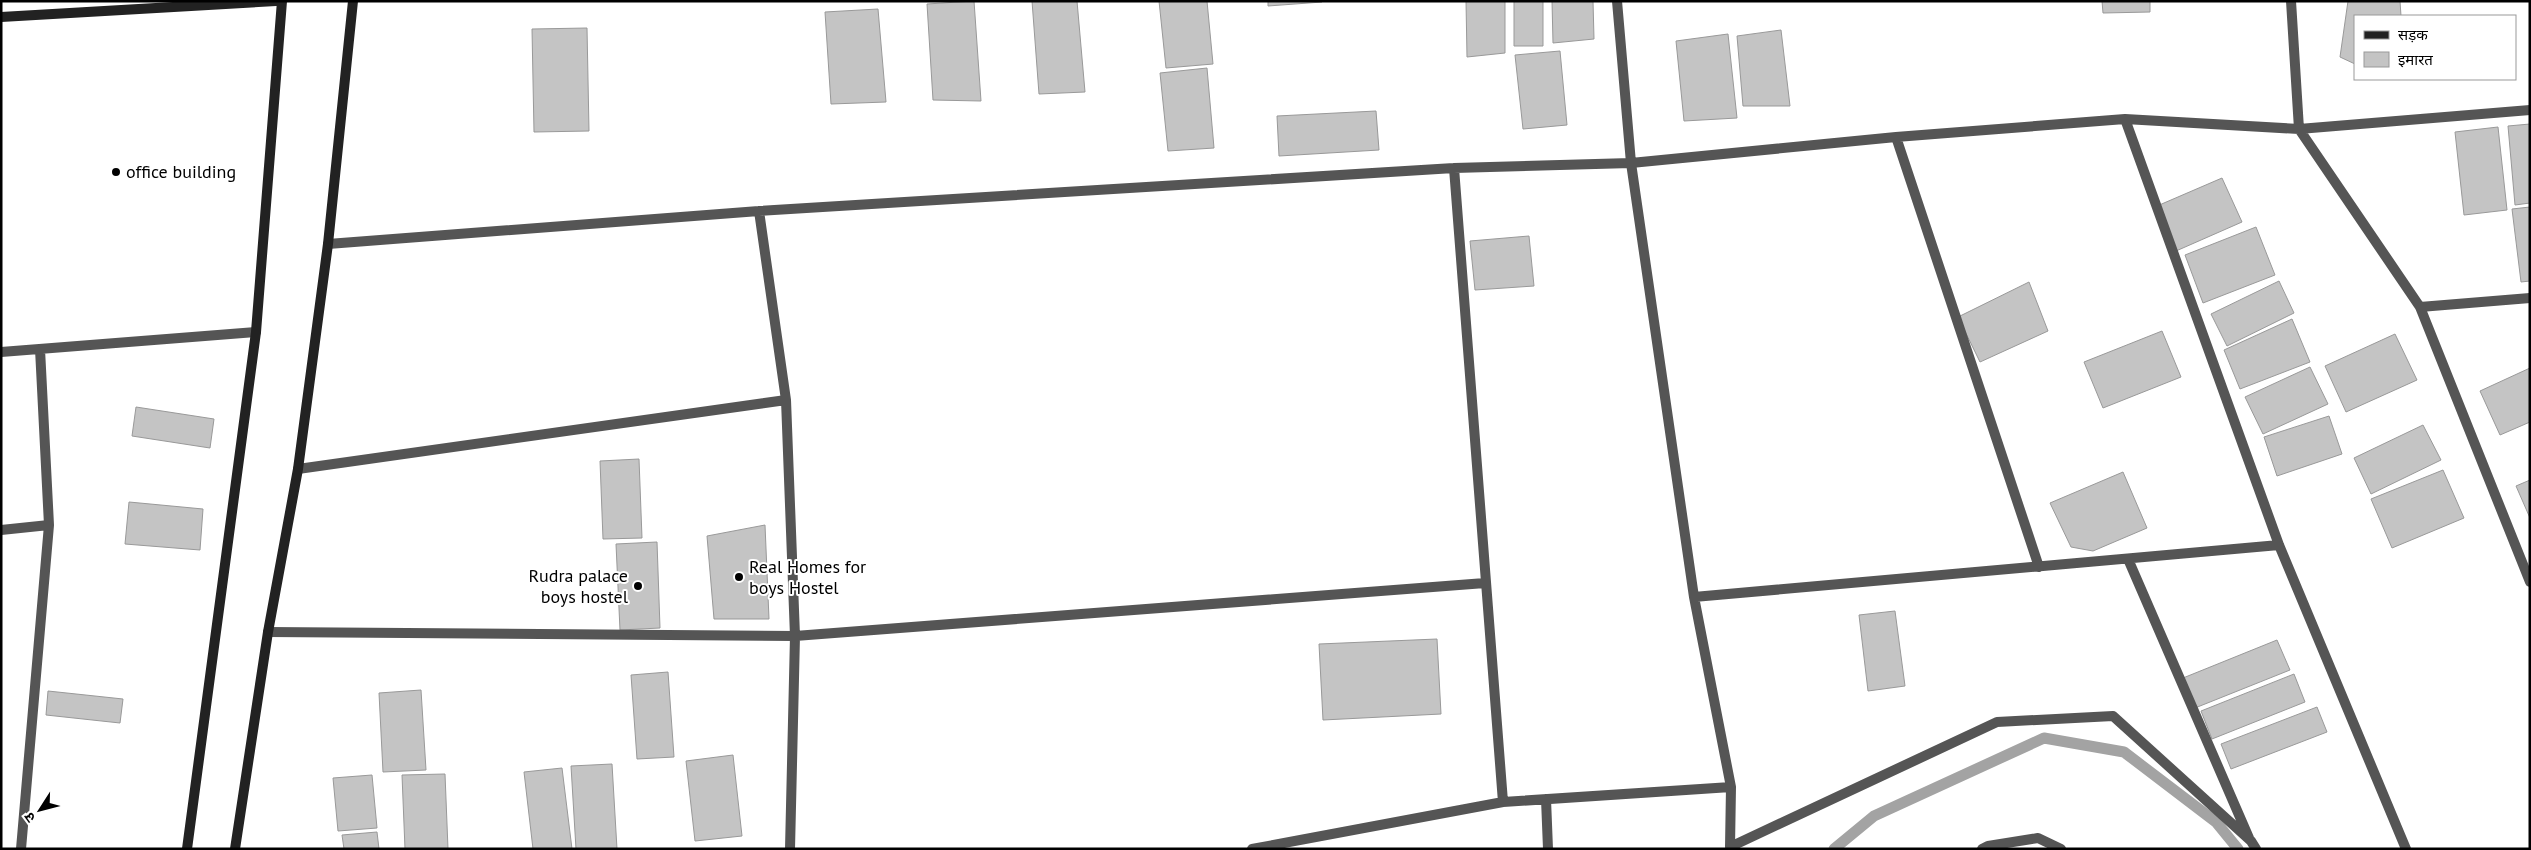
<svg xmlns="http://www.w3.org/2000/svg" width="2531" height="850" viewBox="0 0 2531 850" font-family="'PT Sans','Noto Sans Devanagari',sans-serif">
  <style>
    .lines { fill: none; stroke-linecap: round; stroke-linejoin: round }
    .stream { stroke: #a3a3a3; stroke-width: 11 }
    .building { fill: #c4c4c4; stroke: #999 }
    .street { stroke: #555; stroke-width: 10 }
    .secondary { stroke: #222; stroke-width: 10 }
    .poi-dot { fill: #000; stroke: #fff; stroke-width: 2 }
    .labels { text-anchor: middle; stroke-width: 4; stroke-linejoin: round; paint-order: stroke }
    .poi-label { font-size: 18px; fill: #000; stroke: #fff; text-anchor: start }
  </style>
  <rect width="100%" height="100%" fill="#fff"/>
  <g class="lines">
    <path class="stream" d="M1834 849 1874 816 2044 738 2124 752 2216 822 2238 849"/>
  </g>
  <path class="building" d="M974 1 981 101 933 100 927 4Z
    M1032 1H1077L1085 92 1039 94Z
    M1159 1H1207L1213 64 1166 68Z
    M1268 1H1322V2L1268 6Z
    M1466 1H1505V53L1467 57Z
    M1514 1H1543V46H1514Z
    M1552 1H1593L1594 39 1553 43Z
    M2102 1H2150V12L2103 13Z
    M2348 1H2400L2401 16H2355V64L2340 57Z
    M878 9 886 102 831 104 825 12Z
    M587 28 589 131 534 132 532 29Z
    M1781 30 1790 106H1743L1737 36Z
    M1728 34 1737 118 1684 121 1676 41Z
    M1560 51 1567 125 1523 129 1515 55Z
    M1207 68 1214 148 1168 151 1160 73Z
    M1376 111 1379 150 1279 156 1277 116Z
    M2530 124V203L2515 205 2508 126Z
    M2498 127 2507 210 2464 215 2455 132Z
    M2222 178 2242 222 2176 251 2157 206Z
    M2530 207V281L2521 282 2512 209Z
    M2256 227 2275 275 2203 303 2185 255Z
    M1529 236 1534 286 1475 290 1470 241Z
    M2279 281 2294 313 2227 346 2211 314Z
    M2029 282 2048 331 1980 362 1958 317Z
    M2292 319 2310 362 2240 389 2224 350Z
    M2162 331 2181 377 2103 408 2084 362Z
    M2395 334 2417 380 2346 412 2325 366Z
    M2310 367 2328 404 2263 434 2245 397Z
    M2530 368V422L2500 435 2480 391Z
    M136 407 214 419 210 448 132 436Z
    M2329 416 2342 454 2277 476 2264 437Z
    M2423 425 2441 460 2371 494 2354 458Z
    M639 459 642 538 603 539 600 461Z
    M2443 470 2464 518 2392 548 2371 499Z
    M2123 472 2147 528 2093 551 2071 547 2050 503Z
    M2530 480V518L2516 486Z
    M129 502 203 509 200 550 125 544Z
    M765 525 769 619H714L707 536Z
    M657 542 660 628 620 630 616 544Z
    M1895 611 1905 686 1868 691 1859 615Z
    M1437 639 1441 714 1323 720 1319 644Z
    M2277 640 2290 670 2195 708 2183 678Z
    M668 672 674 757 637 759 631 675Z
    M2294 674 2305 702 2212 739 2201 711Z
    M421 690 426 770 383 772 379 693Z
    M48 691 123 699 120 723 46 715Z
    M2317 707 2327 732 2231 769 2221 744Z
    M733 755 742 836 695 841 686 761Z
    M612 764 617 849H576L571 766Z
    M562 768 572 849H533L524 772Z
    M445 774 448 849H405L402 775Z
    M372 775 377 828 338 831 333 778Z
    M377 832 379 849H344L342 835Z"/>
  <g class="lines">
    <path class="street" d="M1617 1 1631 163 1694 597 1731 787 1730 847 1732 849
      M2291 1 2299 129 2420 307 2530 582
      M2125 119 2279 545 2406 849
      M1896 137 2039 567
      M1454 168 1503 802
      M759 211 786 400 795 636 790 849
      M328 244 759 211 1454 168 1631 163 1896 137 2125 119 2299 129 2530 110
      M2420 307 2530 298
      M1 352 256 332
      M298 469 786 400
      M1 530 49 525
      M2128 559 2249 838
      M1694 597 2279 545
      M268 632 795 636 1485 583
      M1546 799 1548 849
      M1730 847 1997 722 2113 716 2251 841 2256 849
      M21 849 49 525 40 349
      M1252 849 1503 802 1731 787
      M1982 849 1988 846 2038 838 2061 849"/>
    <path class="secondary" d="M1 17 276 1
      M187 849 256 332 282 1
      M235 849 268 632 298 469 328 244 353 1"/>
  </g>
  <g class="poi-dot">
    <circle cx="116" cy="172" r="5"/>
    <circle cx="739" cy="577" r="5"/>
    <circle cx="638" cy="586" r="5"/>
  </g>
  <g class="labels">
    <g class="poi-label">
      <text x="126" y="178">office building</text>
      <text x="749" y="573">Real Homes for<tspan x="749" dy="21">boys Hostel</tspan></text>
      <text x="628" y="582" text-anchor="end">Rudra palace<tspan x="628" dy="21">boys hostel</tspan></text>
    </g>
  </g>
  <rect width="2531" height="850" fill="none" stroke="#000000" stroke-width="5"/>
  <rect x="2354" y="15" width="162" height="65" fill="#ffffff" stroke="#999999"/>
  <rect x="2364" y="31" width="25" height="8" fill="#222222" stroke="#999999"/>
  <text x="2398" y="40" font-size="15" fill="#000000">सड़क</text>
  <rect x="2364" y="52" width="25" height="15" fill="#c4c4c4" stroke="#999999"/>
  <text x="2398" y="65" font-size="15" fill="#000000">इमारत</text>
  <g transform="translate(40 810) rotate(234)" stroke="#ffffff" stroke-width="4" paint-order="stroke">
  <path d="M0-4L9 19L0 12L-9 19Z" fill="#000000"/>
  <text y="-8" font-size="14" font-weight="bold" text-anchor="middle" fill="#000000">उ</text>
  </g>
</svg>
